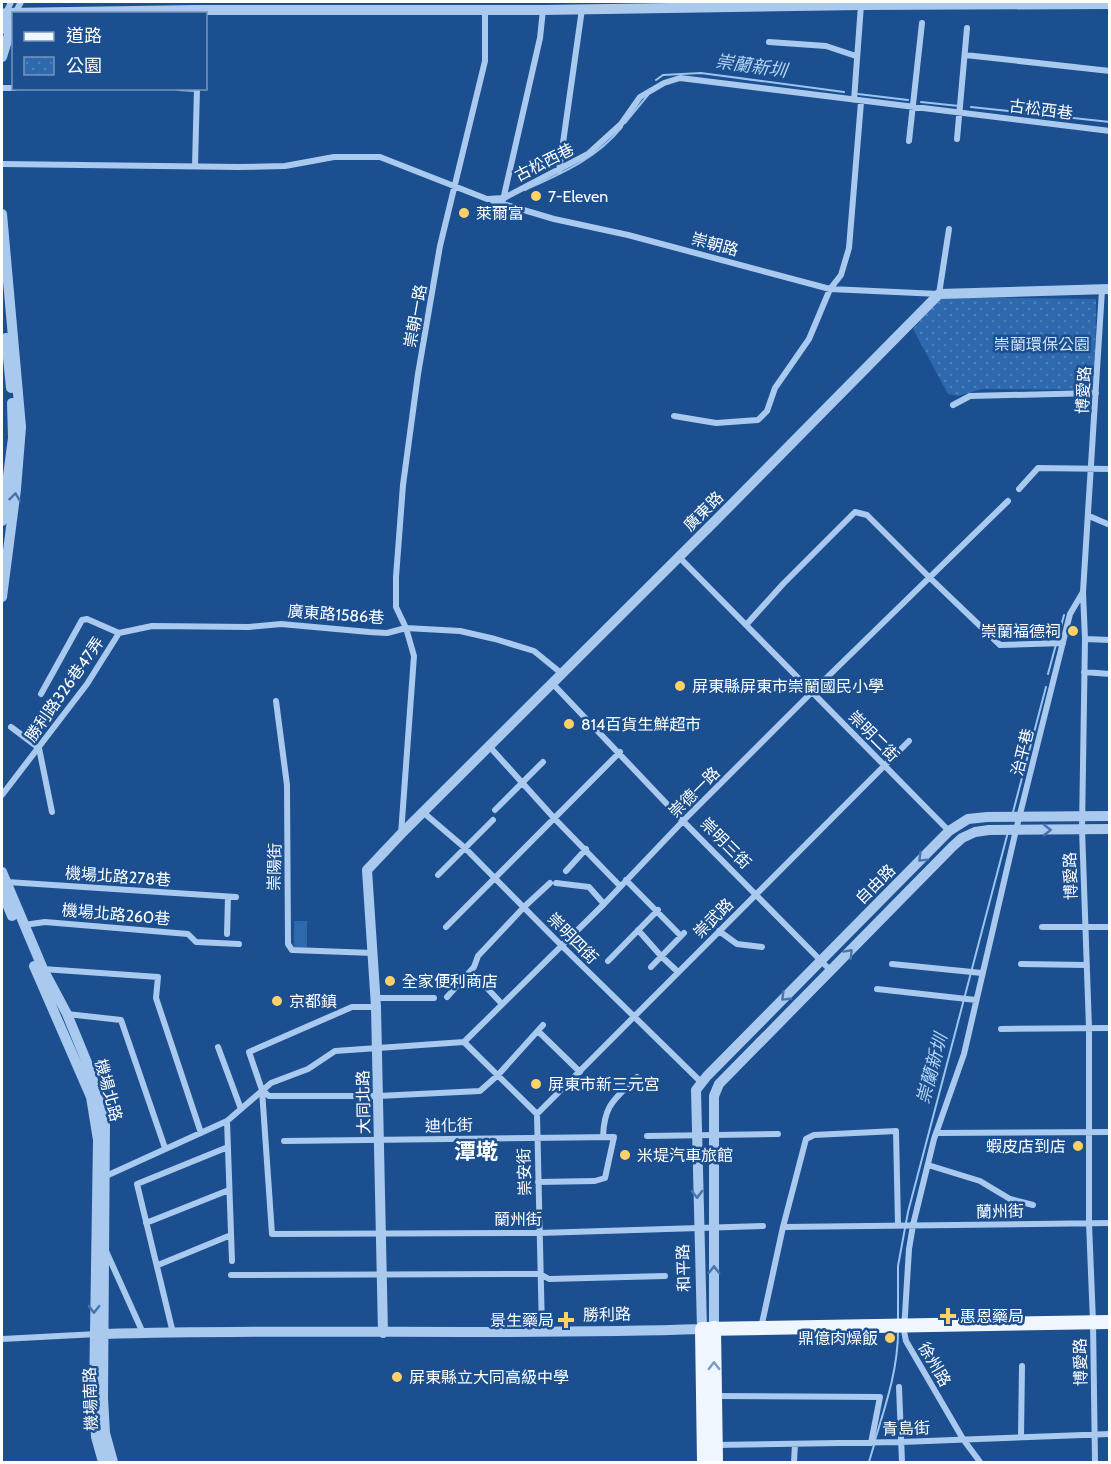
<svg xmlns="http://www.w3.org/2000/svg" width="1111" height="1464" viewBox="0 0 1111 1464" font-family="Cabin,'Noto Sans TC',sans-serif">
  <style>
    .park { fill: url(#park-dots) }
    .pitch { fill: #2e69ad }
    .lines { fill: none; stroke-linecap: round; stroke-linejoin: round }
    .stream { stroke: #9cc4f0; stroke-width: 2 }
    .minor { stroke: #a9c9ee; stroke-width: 6 }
    .tertiary { stroke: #a9c9ee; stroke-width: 10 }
    .primary { stroke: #f0f6ff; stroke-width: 14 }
    .oneway { stroke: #4674ac }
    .oneway2 { stroke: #7b9ac1 }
    .poi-dot { fill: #ffd166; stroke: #1b4f8f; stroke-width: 2 }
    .labels { text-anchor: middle; stroke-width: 5; stroke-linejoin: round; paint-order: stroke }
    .street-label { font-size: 16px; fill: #fff; stroke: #1b4f8f }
    .poi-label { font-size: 16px; fill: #fff; stroke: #1b4f8f; text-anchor: start }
    .park-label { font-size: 16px; fill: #cfe3fa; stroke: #1b4f8f }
    .water-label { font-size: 18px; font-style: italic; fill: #b5d3f5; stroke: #1b4f8f }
    .district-label { font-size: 22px; font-weight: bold; fill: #fff; stroke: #1b4f8f }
  </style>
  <defs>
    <pattern id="park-dots" width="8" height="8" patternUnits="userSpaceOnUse" patternTransform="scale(1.5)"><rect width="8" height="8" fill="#2e69ad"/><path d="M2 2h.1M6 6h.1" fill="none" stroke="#4d80b9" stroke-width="1.8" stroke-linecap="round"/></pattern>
  </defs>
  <rect width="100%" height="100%" fill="#1b4f8f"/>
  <path class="park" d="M941 297 1096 299 1095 390 982 389 958 396 948 394 913 329Z"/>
  <path class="pitch" d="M294 921H307V947H294Z"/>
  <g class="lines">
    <path class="stream" d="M656 80 663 75 701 73 844 92
      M858 94 908 100
      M921 102 959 106
      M971 107 1110 122
      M625 123 648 95
      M525 190C562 173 596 159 622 127
      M1048 674 1064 615
      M1013 812 1046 687
      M898 1320V1266L908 1212 1008 832
      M875 1440C886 1404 898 1369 898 1331
      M869 1462 874 1445"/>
    <path class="minor" d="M6 13 11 2
      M15 13 21 2
      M769 42 826 46 856 56
      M965 55 1110 71
      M2 88H14
      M179 88 197 89
      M854 100 861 5
      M957 139 967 28
      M909 141 922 23
      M2 164 239 167 285 166 334 157H380L487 199 504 198 588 154 621 124 640 97 664 83 680 78 1110 131
      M195 166 197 88
      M559 171 582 9
      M503 200 540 38 543 10
      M493 201 554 219 628 235 830 289 939 294 949 229
      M953 405 970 396 1096 393
      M674 416 716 423 758 420 767 411 775 388 809 339 830 289 841 275 849 248 861 102
      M1019 489 1038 468 1110 469
      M1089 516 1110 525
      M679 557 949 831
      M746 625 783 584 855 512 867 515 929 577 1000 645 1063 643
      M1085 639 1110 640
      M1084 672 1110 674
      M552 683 683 821 831 971
      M41 694 82 620 87 619 119 633
      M276 701 287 785 288 944 292 950 373 953
      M11 727 39 748 52 812
      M489 746 554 818 620 886
      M2 795 87 684 119 633 152 626 249 627 281 624 369 632 387 633 406 628 460 631 495 639 534 651 561 673
      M495 810 543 762
      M424 813 465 848 561 945 702 1083
      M401 834 414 656 406 628 396 607V577L403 485 418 374 440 246 485 61V10
      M566 871 586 849
      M438 875 493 820
      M626 880 681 936
      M7 882 236 897
      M556 883 589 887 604 904
      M24 925 45 922 188 934 196 942 239 944
      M446 927 620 752
      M1042 927H1110
      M638 930 661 956 678 972
      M719 931 737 944 762 947
      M227 934 228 897
      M608 961 658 910
      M892 964 982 973
      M1021 964 1086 965
      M651 967 684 933
      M43 969 158 977 156 998 201 1133
      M471 971 502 1004
      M877 989 976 1000
      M447 997 474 967 478 956 524 907 550 883
      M375 998H434
      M376 1007H352L249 1052 262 1090 272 1234 539 1233 763 1226
      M67 1014 121 1020 165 1148
      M1001 1029 1110 1028
      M538 1031 580 1072
      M464 1042 537 1114 542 1331
      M218 1047 241 1109
      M262 1090 269 1096H378L480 1091 498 1075 543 1025
      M537 1114 909 741
      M227 1121 232 1261
      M936 1133 1110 1132
      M647 1136 778 1134
      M603 1137C604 1104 615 1099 637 1077
      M284 1141 614 1137 605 1178 595 1181 538 1182
      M928 1165 980 1181 1010 1199 1033 1205
      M106 1176 227 1121 271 1083 308 1069 335 1051 464 1042 604 904 683 821 812 692 1008 501
      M146 1223 229 1190
      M783 1227 1110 1223
      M106 1251 143 1333
      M158 1265 231 1235
      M231 1275 540 1274 549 1279 665 1276
      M761 1328 783 1227 806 1139 814 1135 896 1131 898 1225
      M173 1333 137 1184 228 1147
      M2 1339 97 1334
      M899 1387 902 1462
      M715 1396 880 1397 871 1443
      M1021 1436 1022 1366
      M714 1445 901 1442 1110 1434
      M794 1462 795 1444
      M980 1462 963 1439 906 1341 904 1331 909 1249 913 1225 934 1139 964 1054 1016 830 1070 614 1083 592
      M1095 1462 1093 1322 1089 1223V1028L1082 829 1085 639 1083 592 1102 290"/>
    <path class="tertiary" d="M2 29 6 13 196 10H543L861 5 1110 4
      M2 57 14 18
      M2 214 21 427 16 489 2 597
      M6 338 11 388
      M2 521 13 438 12 403
      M2 872 43 969 67 1014 90 1070 105 1122 103 1398 105 1433 113 1462
      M2 892 12 916
      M34 966 91 1097 98 1140 94 1396 96 1437 103 1462
      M714 1328V1096L719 1084 952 847 962 838 975 832 989 830 1110 829
      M383 1333 376 1007 367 870 401 834 716 520 939 294 1110 289
      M104 1334C303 1328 502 1336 702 1329L696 1090 707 1076 949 831 968 819 987 817 1110 816"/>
    <path class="primary" d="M714 1328 716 1462
      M704 1462 702 1329 1110 1322"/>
  </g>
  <defs><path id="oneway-chevron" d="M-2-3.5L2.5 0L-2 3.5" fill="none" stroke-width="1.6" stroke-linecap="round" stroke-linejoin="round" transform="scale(1.5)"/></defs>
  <g class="oneway">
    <use href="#oneway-chevron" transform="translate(15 497) rotate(-83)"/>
    <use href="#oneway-chevron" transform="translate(1047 830)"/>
    <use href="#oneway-chevron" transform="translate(922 858) rotate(135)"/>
    <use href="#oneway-chevron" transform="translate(849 953) rotate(-47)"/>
    <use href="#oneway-chevron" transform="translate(785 997) rotate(135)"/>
    <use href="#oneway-chevron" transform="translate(697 1194) rotate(89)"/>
    <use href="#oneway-chevron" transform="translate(714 1270) rotate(-89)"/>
    <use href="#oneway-chevron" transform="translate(94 1309) rotate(91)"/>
  </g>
  <use class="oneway2" href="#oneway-chevron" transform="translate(714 1366) rotate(-90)"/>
  <g class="poi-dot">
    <circle cx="536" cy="196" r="6"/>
    <circle cx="464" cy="213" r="6"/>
    <circle cx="1073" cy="631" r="6"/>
    <circle cx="680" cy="686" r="6"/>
    <circle cx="569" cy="724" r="6"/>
    <circle cx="390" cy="981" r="6"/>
    <circle cx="277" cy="1001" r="6"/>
    <circle cx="536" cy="1084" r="6"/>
    <circle cx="1078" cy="1146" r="6"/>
    <circle cx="625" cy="1155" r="6"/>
    <path d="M945 1307h6v6h6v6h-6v6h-6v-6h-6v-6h6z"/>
    <path d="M563 1311h6v6h6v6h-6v6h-6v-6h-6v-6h6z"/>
    <circle cx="890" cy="1338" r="6"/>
    <circle cx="397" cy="1377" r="6"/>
  </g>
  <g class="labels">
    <g class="street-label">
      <text transform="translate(1041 109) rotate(7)" y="6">古松西巷</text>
      <text transform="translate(544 162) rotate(-27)" y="6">古松西巷</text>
      <text transform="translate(715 244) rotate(15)" y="6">崇朝路</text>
      <text transform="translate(415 316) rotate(-80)" y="6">崇朝一路</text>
      <text transform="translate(1083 390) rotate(-87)" y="6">博愛路</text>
      <text transform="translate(703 511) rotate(-45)" y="6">廣東路</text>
      <text transform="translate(336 614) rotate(4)" y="6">廣東路1586巷</text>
      <text transform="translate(64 689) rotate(-55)" y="6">勝利路326巷47弄</text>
      <text transform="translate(874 736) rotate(45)" y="6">崇明二街</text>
      <text transform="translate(1022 752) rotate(-76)" y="6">治平巷</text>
      <text transform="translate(694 792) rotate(-45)" y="6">崇德一路</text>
      <text transform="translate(726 843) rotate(45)" y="6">崇明三街</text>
      <text transform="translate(274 867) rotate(-89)" y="6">崇陽街</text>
      <text transform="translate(118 876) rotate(4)" y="6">機場北路278巷</text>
      <text transform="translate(1070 876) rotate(-92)" y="6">博愛路</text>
      <text transform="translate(875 884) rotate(-45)" y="6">自由路</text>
      <text transform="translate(116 914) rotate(5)" y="6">機場北路260巷</text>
      <text transform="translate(713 918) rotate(-45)" y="6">崇武路</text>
      <text transform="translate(573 938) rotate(45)" y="6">崇明四街</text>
      <text transform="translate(109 1090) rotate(75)" y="6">機場北路</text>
      <text transform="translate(363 1102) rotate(-91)" y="6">大同北路</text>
      <text transform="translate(449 1125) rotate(-1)" y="6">迪化街</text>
      <text transform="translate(524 1172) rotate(-92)" y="6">崇安街</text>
      <text transform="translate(1000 1211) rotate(-1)" y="6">蘭州街</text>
      <text x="518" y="1225">蘭州街</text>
      <text transform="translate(683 1268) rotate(-92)" y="6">和平路</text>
      <text transform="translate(607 1314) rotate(-1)" y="6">勝利路</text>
      <text transform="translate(1080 1362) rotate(-91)" y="6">博愛路</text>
      <text transform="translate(935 1364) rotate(60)" y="6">徐州路</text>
      <text transform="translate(90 1399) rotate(-92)" y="6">機場南路</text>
      <text transform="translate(906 1428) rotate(-2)" y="6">青島街</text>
    </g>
    <g class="poi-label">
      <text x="548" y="202">7-Eleven</text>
      <text x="476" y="219">萊爾富</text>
      <text x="1061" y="637" text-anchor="end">崇蘭福德祠</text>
      <text x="692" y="692">屏東縣屏東市崇蘭國民小學</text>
      <text x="581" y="730">814百貨生鮮超市</text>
      <text x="402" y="987">全家便利商店</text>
      <text x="289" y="1007">京都鎮</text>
      <text x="548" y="1090">屏東市新三元宮</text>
      <text x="1066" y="1152" text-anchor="end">蝦皮店到店</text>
      <text x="637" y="1161">米堤汽車旅館</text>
      <text x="960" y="1322">惠恩藥局</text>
      <text x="554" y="1326" text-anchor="end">景生藥局</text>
      <text x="878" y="1344" text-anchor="end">鼎億肉燥飯</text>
      <text x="409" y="1383">屏東縣立大同高級中學</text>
    </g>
    <g class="park-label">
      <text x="1042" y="350">崇蘭環保公園</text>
    </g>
    <g class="water-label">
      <text transform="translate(751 66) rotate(8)" y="6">崇蘭新圳</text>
      <text transform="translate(932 1069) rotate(-75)" y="6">崇蘭新圳</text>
    </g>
    <g class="district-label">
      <text x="476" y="1159">潭墘</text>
    </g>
  </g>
  <rect width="1111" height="1464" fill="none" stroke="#ffffff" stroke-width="6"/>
  <rect x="12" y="12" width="195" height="78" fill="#1b4f8f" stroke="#7695bc" stroke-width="1.5"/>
  <rect x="24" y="32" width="30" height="9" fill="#f0f6ff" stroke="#7695bc" stroke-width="1.5"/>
  <text x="66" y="42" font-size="18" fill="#ffffff">道路</text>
  <rect x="24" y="57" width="30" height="18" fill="url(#park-dots)" stroke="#7695bc" stroke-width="1.5"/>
  <text x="66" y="72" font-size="18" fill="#ffffff">公園</text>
</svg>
